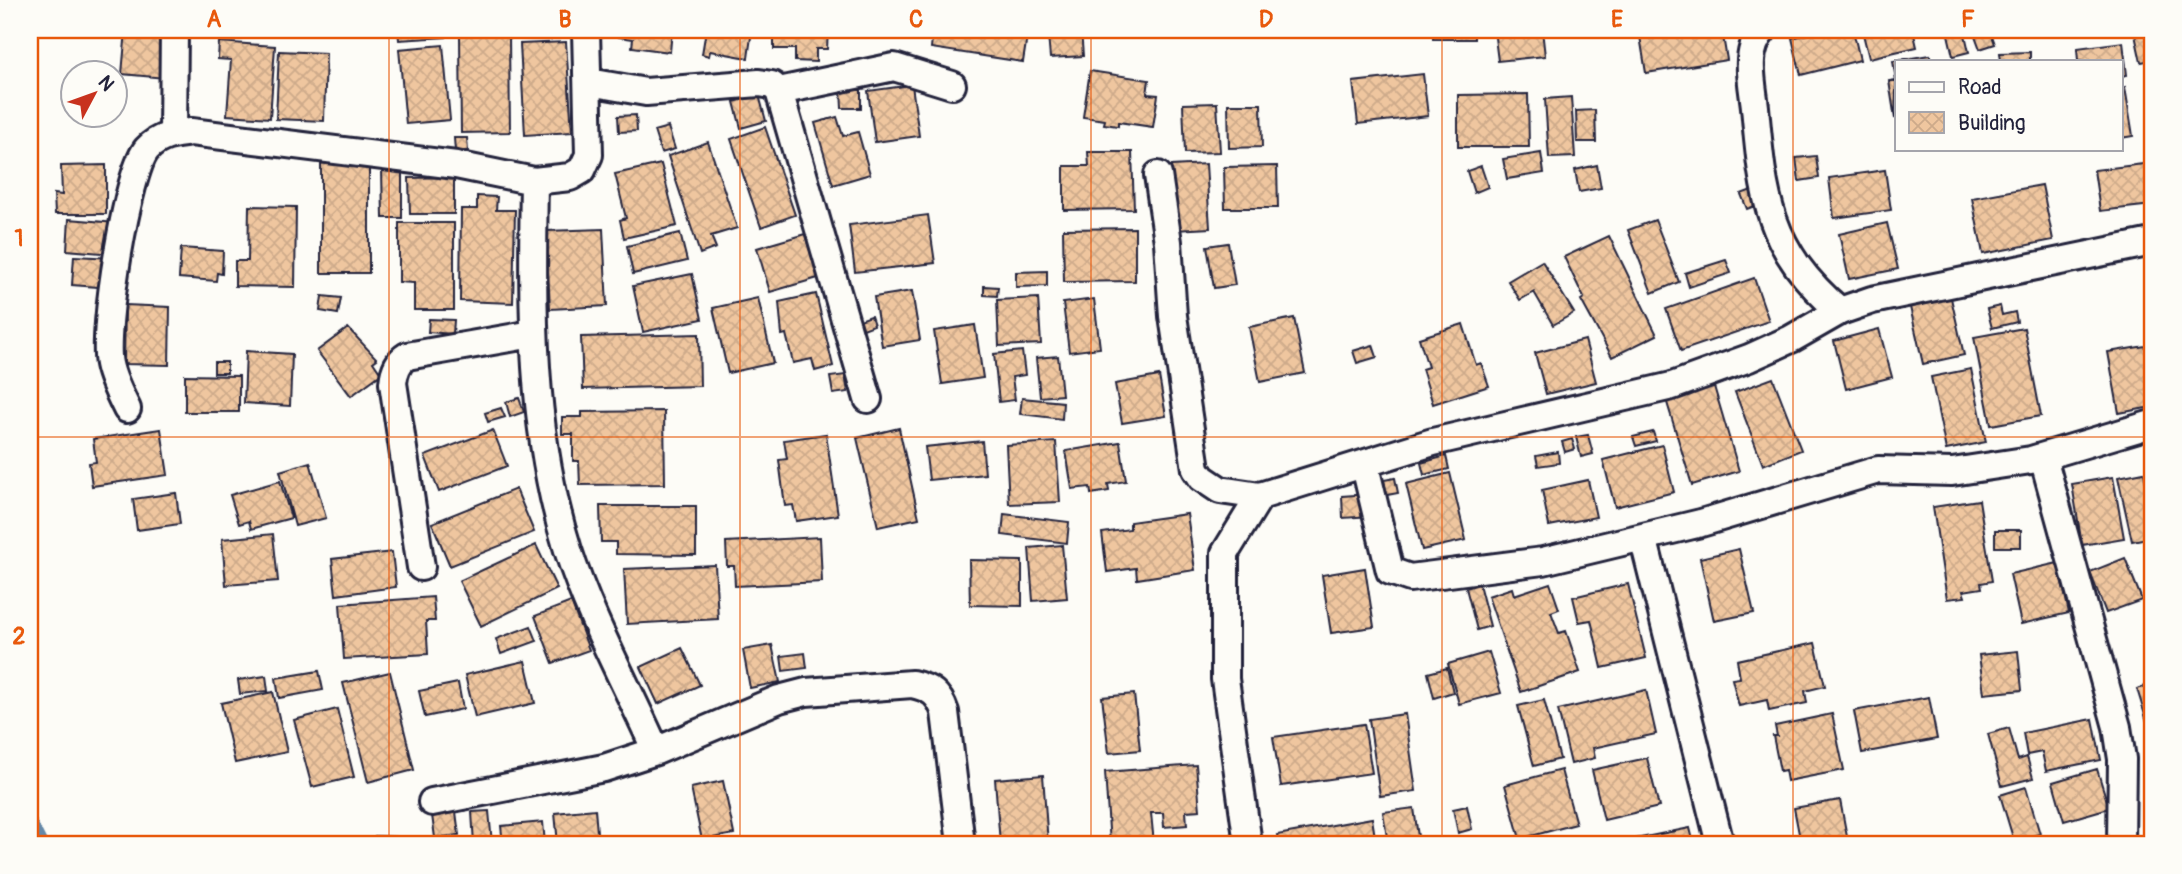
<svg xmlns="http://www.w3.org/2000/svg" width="2182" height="874" viewBox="0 0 2182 874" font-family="Pangolin,sans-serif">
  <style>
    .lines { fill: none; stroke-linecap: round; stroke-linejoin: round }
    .stream { stroke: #6588a8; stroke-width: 8 }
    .building { fill: url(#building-cross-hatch); stroke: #22223b; stroke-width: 2 }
    .minor-casing { stroke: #22223b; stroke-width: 32 }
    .minor { stroke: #fdfcf7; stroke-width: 26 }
    .grid { fill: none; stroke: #e8590c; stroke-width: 2; stroke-opacity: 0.55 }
    .neatline { fill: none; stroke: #e8590c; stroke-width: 2.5 }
    .grid-label { font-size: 23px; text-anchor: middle; font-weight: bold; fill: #e8590c }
  </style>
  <defs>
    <pattern id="building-cross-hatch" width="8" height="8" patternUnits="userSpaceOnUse" patternTransform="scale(1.75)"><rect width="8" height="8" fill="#efc69f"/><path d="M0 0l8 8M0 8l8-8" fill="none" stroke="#cdaa8a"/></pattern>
  </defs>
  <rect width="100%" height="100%" fill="#fdfcf7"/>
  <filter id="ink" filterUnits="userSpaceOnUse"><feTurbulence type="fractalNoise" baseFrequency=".0143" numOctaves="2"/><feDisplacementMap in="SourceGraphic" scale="14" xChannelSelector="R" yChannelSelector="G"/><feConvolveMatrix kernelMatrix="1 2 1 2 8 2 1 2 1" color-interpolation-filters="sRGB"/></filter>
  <g filter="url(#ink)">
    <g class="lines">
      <path class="stream" d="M30 816 44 844"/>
    </g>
    <path class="building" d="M126 30H168L165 78 122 74Z
      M398 30H445L446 37 399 40Z
      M620 30H672L670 52 632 47 633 39 619 37Z
      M706 30H752L748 58 710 51 709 56 702 54Z
      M774 30H828L827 49H816V62L795 61V49H774Z
      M933 30H985L1027 36 1023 62 931 48Z
      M1056 30H1081L1083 56 1050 58 1048 35H1056Z
      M1433 30H1474V39H1433Z
      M1494 30H1542L1545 56 1498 61Z
      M1639 30H1722L1727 60 1646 73Z
      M1824 30H1853L1860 60 1801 75 1792 38Z
      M1862 30H1913L1917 47 1869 58Z
      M1947 30H1964L1969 52 1953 56Z
      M1973 30H1990L1995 44 1980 49Z
      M2134 30H2152V60L2141 62Z
      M460 35H509L510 132 461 133Z
      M219 42 275 46 270 118 227 115 231 60 218 59Z
      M566 42 572 132 525 135 520 44Z
      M2123 42 2127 75 2121 76V61H2078L2077 48Z
      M443 45 450 120 406 124 399 49Z
      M279 51 326 53 324 121 276 119Z
      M2030 52V61H2001L2000 53Z
      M1930 55 1931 61H1897L1895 119 1889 81 1896 80 1893 61Z
      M1090 71 1149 80 1147 94 1158 95 1153 127 1118 122V126L1104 124 1105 120 1083 117Z
      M1423 74 1428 116 1358 124 1353 82Z
      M912 85 919 136 875 142 868 91Z
      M2125 87 2133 136 2121 138V88Z
      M841 90H861V108H842Z
      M1528 94 1529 147H1458V95Z
      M759 95 766 121 741 128 734 102Z
      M1571 97 1575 157 1549 158 1545 99Z
      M1217 103 1220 152 1185 153 1183 104Z
      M1228 104H1261L1262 147 1229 148Z
      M1595 110 1596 142H1577L1576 111Z
      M636 115 637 131 619 132 618 116Z
      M837 117 843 136 858 132 870 174 833 185 815 123Z
      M668 127 675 149 661 153 654 131Z
      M765 127 795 215 761 227 731 139Z
      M454 138H467L468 151H455Z
      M708 142 737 228 711 236 716 248 700 254 668 156Z
      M1088 152H1132L1134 209 1064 210V166H1089Z
      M1541 153 1544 173 1507 179 1503 159Z
      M1816 156 1819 178 1799 181 1796 158Z
      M321 163 369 164V273H321Z
      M2152 163V205L2100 211 2094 170Z
      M661 164 677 226 624 238 620 220 626 218 615 174Z
      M1206 164 1210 228 1175 230 1171 166Z
      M106 165V214H55L54 194 62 195 61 166Z
      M1597 165 1601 188 1579 192 1575 170Z
      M1277 166 1278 208H1225L1224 167Z
      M1481 166 1488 187 1474 193 1467 171Z
      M382 169H402V218H383Z
      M1885 170 1891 210 1834 218 1829 178Z
      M454 177V214H410L409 178Z
      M2042 185 2053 240 1983 254 1972 198Z
      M1757 188 1763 203 1747 209 1741 194Z
      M477 196 497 197 496 210H515L513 303 460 301 461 209H477Z
      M249 206 296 207 295 287 235 286V261H248Z
      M928 215 935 263 855 272 849 225Z
      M69 219 116 223 113 254 67 250Z
      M1655 220 1679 282 1652 293 1628 230Z
      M399 223H454V310H414V283L399 282Z
      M1887 223 1898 269 1849 279 1839 234Z
      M1135 228V281L1064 282 1063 229Z
      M603 229 607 306 550 309 546 231Z
      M680 233 687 261 633 274 627 246Z
      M805 234 818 278 770 292 757 248Z
      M1609 236 1657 335 1612 357 1581 300 1584 298 1564 257Z
      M1228 243 1235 285 1214 288 1207 246Z
      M181 248 223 251 222 274 217 273 216 281 179 278Z
      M74 256 113 258 111 288 72 285Z
      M1726 260 1731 273 1689 287 1685 273Z
      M1542 261 1574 313 1553 325 1534 292 1520 300 1508 281Z
      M1047 271V286L1016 287V272Z
      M692 274 702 319 643 332 633 286Z
      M1754 278 1769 321 1681 351 1666 309Z
      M984 286 998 287 997 296 984 295Z
      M912 291 920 340 882 346 874 297Z
      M816 294 833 366 815 371 812 359 793 363 786 334 782 335 779 302Z
      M322 296 341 298 338 314 320 311Z
      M758 298 773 363 728 373 713 308Z
      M1038 298 1041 344 999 346 997 300Z
      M1951 298 1964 355 1923 364 1910 307Z
      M1094 299 1100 348 1069 352 1063 303Z
      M125 305 170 307 169 365 124 364Z
      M2000 306 2002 315 2015 312 2017 322 1992 328 1987 309Z
      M871 316 874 325 858 331 854 322Z
      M1294 318 1305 373 1260 382 1249 327Z
      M429 319 454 320 453 334 428 332Z
      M1463 324 1476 365 1481 363 1489 386 1433 404 1422 369 1428 367 1419 338Z
      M975 325 983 378 942 384 934 331Z
      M348 328 377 359 373 362 381 374 351 396 317 351Z
      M2024 328 2041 416 1991 425 1974 337Z
      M1879 329 1892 377 1846 389 1834 341Z
      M699 334 700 386 583 389 581 337Z
      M1585 340 1596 382 1546 394 1535 353Z
      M1373 345 1377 357 1357 363 1353 351Z
      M2152 345V407L2119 413 2108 352Z
      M246 351 292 354 290 406 244 403Z
      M1022 351 1025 375 1012 377 1015 400 999 402 994 354Z
      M1058 356 1062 395 1040 397 1036 358Z
      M214 362H227V373H214Z
      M1971 369 1986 442 1946 450 1931 377Z
      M185 375 239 376V412H185Z
      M845 375 848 392 833 394 830 377Z
      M1159 376 1166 416 1122 423 1115 384Z
      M1773 378 1801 450 1763 465 1735 392Z
      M1713 383 1739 471 1692 485 1665 396Z
      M519 398 524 412 510 417 506 402Z
      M1022 398 1063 402 1062 419 1020 414Z
      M501 408 505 417 488 422 485 413Z
      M664 411 665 484 580 485 579 461H573V434H562V417H582V412Z
      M899 428 919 518 878 527 857 438Z
      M161 429 168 475 92 486 89 463 96 462 93 439Z
      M493 430 507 466 439 492 425 456Z
      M1653 432 1656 441 1636 446 1633 437Z
      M826 434 838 515 796 521 793 505 785 506 779 460 787 459 784 440Z
      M1588 435 1593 454 1581 457 1576 437Z
      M1572 439 1575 449 1565 452 1562 442Z
      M982 441 985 474 929 480 925 447Z
      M1056 442 1060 502 1009 504 1006 445Z
      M1120 442 1126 481 1108 484 1109 491 1091 494 1090 487 1072 489 1066 451Z
      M1662 445 1674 492 1615 507 1603 460Z
      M1558 452 1559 463 1538 466 1536 456Z
      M1446 456 1449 469 1424 475 1421 463Z
      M310 462 326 518 295 526 280 471Z
      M2144 472 2152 515V537L2132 541 2118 477Z
      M1450 473 1466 540 1422 550 1406 484Z
      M2113 477 2124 538 2082 545 2072 484Z
      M1395 478 1398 493 1387 495 1384 480Z
      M1588 480 1596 517 1549 526 1542 490Z
      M280 481 291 518 251 529 249 521 239 524 230 495Z
      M516 489 534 532 450 566 432 523Z
      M176 493 180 524 137 530 133 499Z
      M1369 494 1371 516 1343 518 1342 496Z
      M1979 500 1992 581 1981 583 1982 588 1963 591 1965 597 1947 599 1933 507Z
      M600 506H696V555L616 554V542H601Z
      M1004 514 1069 522 1067 543 1002 535Z
      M1187 514 1195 570 1137 579 1136 568 1107 572 1102 533 1130 529V522Z
      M1995 530H2021V547H1995Z
      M273 534 278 581 226 585 222 539Z
      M820 537 822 582 735 586 734 566H727L726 542Z
      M536 545 557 589 481 626 459 581Z
      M1062 545 1067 598 1033 601 1029 548Z
      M1739 549 1754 613 1714 621 1700 558Z
      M392 552 396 587 336 595 332 559Z
      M2125 558 2142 600 2106 613 2090 572Z
      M969 560 1022 561V606L970 605Z
      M2058 563 2069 613 2021 624 2010 574Z
      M715 565 718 619 627 624 624 569Z
      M1365 568 1374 627 1331 633 1322 575Z
      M1550 583 1559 609 1551 612 1559 633 1566 631 1580 672 1521 692 1488 596 1512 588 1514 595Z
      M1479 584 1490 626 1477 630 1466 588Z
      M1628 584 1646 658 1602 668 1591 620 1579 622 1573 597Z
      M433 597 435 621H426L428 654 344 659 340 604Z
      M571 602 589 650 553 663 535 616Z
      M531 626 537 641 501 654 496 639Z
      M1815 643 1825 686 1805 691 1807 703 1769 711 1767 700 1739 706 1732 679 1740 678 1737 660Z
      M772 645 780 682 750 688 743 650Z
      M682 648 700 685 658 704 641 667Z
      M2018 651 2022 690 1984 694 1979 655Z
      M1489 652 1501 693 1459 704 1448 664Z
      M805 653 807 668 783 671 781 656Z
      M525 661 535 703 475 717 465 675Z
      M1447 668 1453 692 1434 698 1428 673Z
      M319 671 323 690 279 698 276 678Z
      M390 672 414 770 368 782 343 683Z
      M266 676 268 691 240 694 238 680Z
      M458 683 463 709 425 717 419 691Z
      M2152 684V727L2149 728 2137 689Z
      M1646 690 1656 734 1593 748 1595 758 1571 764 1558 710Z
      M273 692 287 752 235 763 221 703Z
      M1134 694 1140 750 1109 753 1102 697Z
      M1929 697 1937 739 1862 753 1854 711Z
      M1544 700 1560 759 1534 766 1518 706Z
      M337 709 354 777 312 787 294 720Z
      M1405 714 1416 791 1380 796 1369 719Z
      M1832 714 1844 770 1787 781 1785 770 1780 771 1773 736H1777L1775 726Z
      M2093 719 2101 760 2046 771 2042 752 2027 755 2023 733Z
      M1364 724 1372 773 1281 786 1273 737Z
      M2009 728 2018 760 2027 757 2033 778 2002 786 1988 734Z
      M1647 758 1659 807 1604 820 1592 770Z
      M1196 765 1200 810 1186 811 1187 825 1164 827 1163 813H1151L1154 844H1110L1105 772Z
      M2097 769 2109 808 2064 821 2053 782Z
      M1561 770 1576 824 1520 839 1505 785Z
      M1043 775 1048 844H1000L995 779Z
      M723 781 734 834 702 840 691 788Z
      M2026 787 2040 834 2014 841 2000 795Z
      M1840 800 1848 842 1801 844 1794 808Z
      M1467 806 1472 829 1458 833 1453 809Z
      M1414 808 1419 844H1388L1383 812Z
      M595 809 598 844H558L555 813Z
      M489 811 492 844H474L472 812Z
      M456 812 459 835 435 838 432 815Z
      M1372 818 1376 844H1279L1277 835Z
      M543 822 545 844H503L501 826Z
      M1690 828 1694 844H1611Z
      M375 836 398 837 397 844H374Z
      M433 839 434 844H404V840Z"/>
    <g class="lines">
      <g class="minor-casing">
        <path id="minor" d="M1763 30C1744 51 1752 81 1755 107 1763 196 1767 249 1840 311
          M589 82 646 92 759 83 772 85 779 91 868 399
          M779 91 894 67 952 85
          M173 134 174 30
          M1158 175 1168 242 1173 316 1196 469 1202 478 1220 490 1260 496 1433 442 1672 386 1749 358 1791 339 1840 311 1872 300 2152 242
          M534 181C532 304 530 431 568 550 590 619 627 685 656 751
          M127 409C120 395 112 379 109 364 102 333 127 172 147 149 159 136 174 134 191 132L456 165 534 181 570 177 582 170 589 155 586 30
          M2043 457 2117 727 2122 759 2121 844
          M1365 466 1390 571 1410 578 1543 561 1701 523 1878 470 1952 472 2031 460 2152 424
          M1643 537 1720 844
          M421 567 393 383C394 372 397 362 407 356L533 334
          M432 802 604 768 656 751 779 699 806 692 912 684C931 688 939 694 945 712L961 844
          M1248 844 1225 679V553L1260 496"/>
      </g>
      <use href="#minor" class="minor"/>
    </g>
  </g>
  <path class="grid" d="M389 30V844M740 30V844M1091 30V844M1442 30V844M1793 30V844M30 437H2152"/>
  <rect width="2182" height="874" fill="none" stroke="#fdfcf7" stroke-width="77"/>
  <rect x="1895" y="60" width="228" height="91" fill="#fdfcf7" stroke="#a5a5ac" stroke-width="2"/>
  <rect x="1909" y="82" width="35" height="10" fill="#fdfcf7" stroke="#a5a5ac" stroke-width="2"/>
  <text x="1958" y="94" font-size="21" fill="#22223b">Road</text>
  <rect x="1909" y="112" width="35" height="21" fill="url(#building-cross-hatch)" stroke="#a5a5ac" stroke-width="2"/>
  <text x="1958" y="130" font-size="21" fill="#22223b">Building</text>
  <g transform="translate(94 94) rotate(49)"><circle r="33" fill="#fdfcf7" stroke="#a5a5ac" stroke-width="2"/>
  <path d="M0-5L12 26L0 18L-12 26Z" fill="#c8321e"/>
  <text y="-10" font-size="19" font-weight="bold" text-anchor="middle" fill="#22223b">N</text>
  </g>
  <rect x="38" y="38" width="2106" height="798" class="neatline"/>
  <g class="grid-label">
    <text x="214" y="27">A</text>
    <text x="565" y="27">B</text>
    <text x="916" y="27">C</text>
    <text x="1266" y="27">D</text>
    <text x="1617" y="27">E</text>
    <text x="1968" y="27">F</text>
    <text x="19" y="246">1</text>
    <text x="19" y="644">2</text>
  </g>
</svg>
